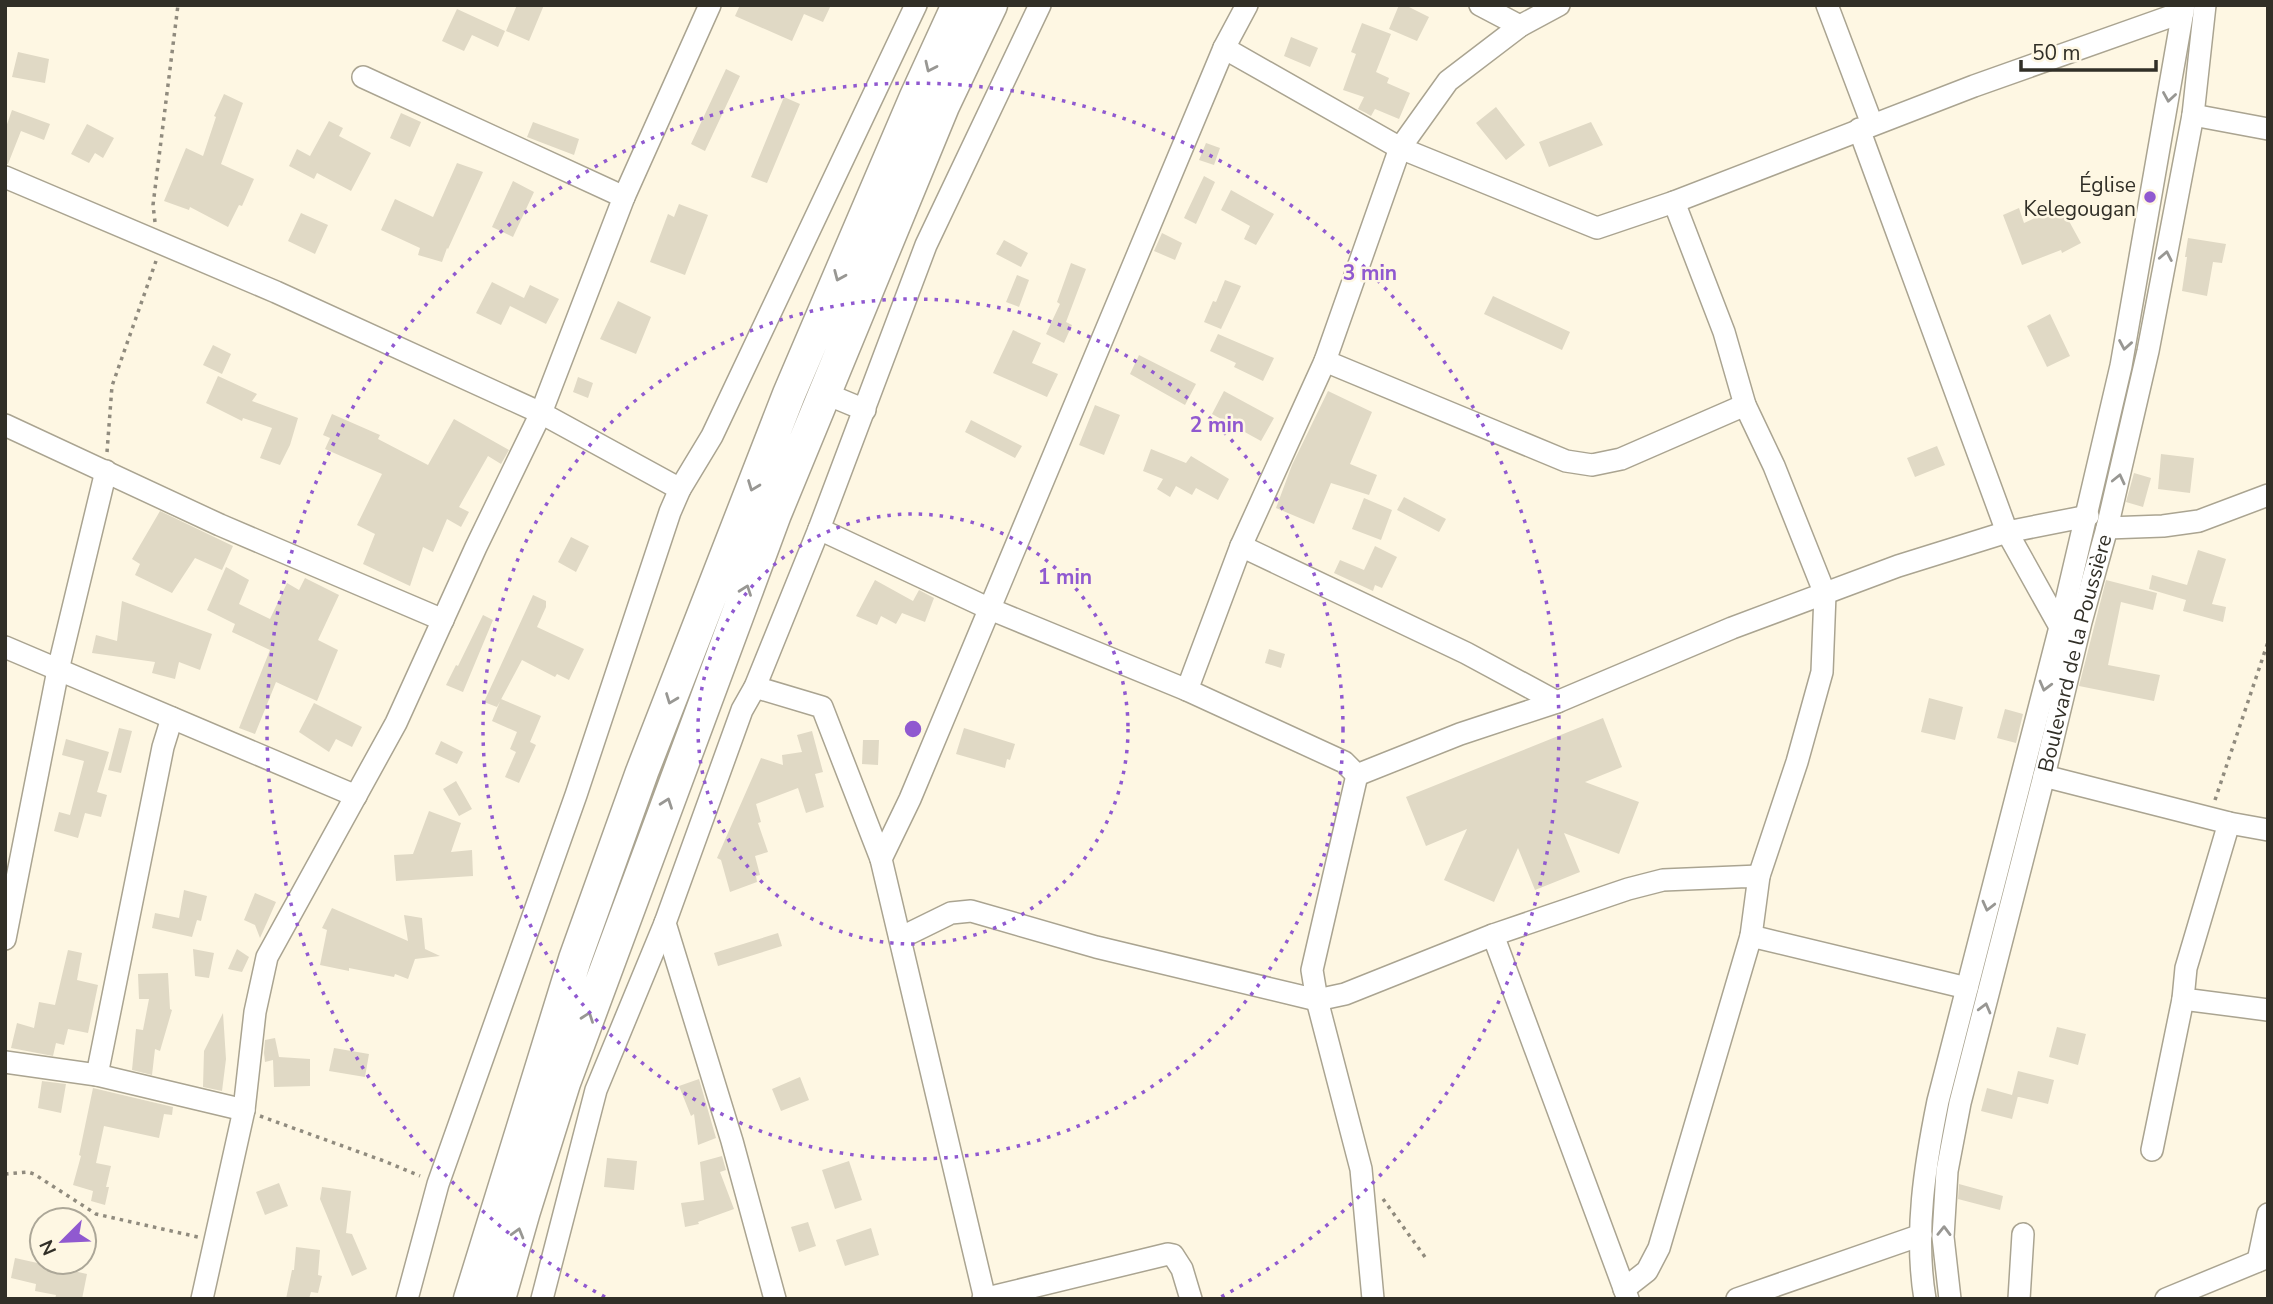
<svg xmlns="http://www.w3.org/2000/svg" width="2273" height="1304" viewBox="0 0 2273 1304" font-family="'Nunito Sans',sans-serif">
  <style>
    .building { fill: #e0d9c5 }
    .lines { fill: none; stroke-linecap: round; stroke-linejoin: round }
    .minor-casing { stroke: #aaa491; stroke-width: 24 }
    .primary-casing { stroke: #aaa491; stroke-width: 35 }
    .path { stroke: #908b7e; stroke-width: 3.5; stroke-dasharray: 3.5 5; stroke-linecap: butt }
    .minor { stroke: #fff; stroke-width: 21 }
    .primary { stroke: #fff; stroke-width: 32 }
    .oneway { stroke: #989793 }
    .ring { fill: none; stroke: #9059d0; stroke-width: 3.5; stroke-dasharray: 3.5 7 }
    .poi-dot { fill: #9059d0; stroke: #fef7e3; stroke-width: 2.5 }
    .labels { text-anchor: middle; stroke-width: 5; stroke-linejoin: round; paint-order: stroke }
    .poi-label { font-size: 21px; fill: #312f27; stroke: #fef7e3; text-anchor: end }
    .street-label { font-size: 21px; fill: #312f27; stroke: #fef7e3 }
    .centre { fill: #9059d0; stroke: #fef7e3; stroke-width: 3.5 }
    .ring-label { font-size: 21px; text-anchor: middle; font-weight: bold; fill: #9059d0; stroke: #fef7e3; stroke-width: 5; stroke-linejoin: round; paint-order: stroke }
  </style>
  <rect width="100%" height="100%" fill="#fef7e3"/>
  <path class="building" d="M517 5H544L529 41 506 31Z
    M740 5H831L823 22 804 14 792 41 735 16Z
    M1399 5H1405L1429 17 1417 41 1389 29Z
    M457 9 505 31 498 47 472 35 464 51 442 41Z
    M1362 23 1391 34 1376 72 1389 78 1387 83 1410 93 1399 119 1375 109 1371 116 1366 113 1358 109 1364 97 1343 90 1356 54 1351 52Z
    M1291 37 1318 48 1310 67 1284 56Z
    M18 52 49 59 45 83 12 77Z
    M726 69 740 76 705 151 691 144Z
    M224 94 243 103 221 164 254 179 242 206 239 205 228 227 190 207 189 210 164 201 186 148 203 156 216 117 214 116Z
    M784 97 800 104 767 183 751 177Z
    M1496 107 1525 145 1506 160 1476 123Z
    M12 110 50 124 44 140 21 131 8 164H5V130Z
    M401 113 421 122 410 147 390 138Z
    M329 121 343 128 339 136 371 153 351 191 317 173 314 179 289 166 297 149 310 156Z
    M533 122 579 139 574 155 527 137Z
    M1591 122 1603 145 1549 167 1539 142Z
    M87 124 114 138 103 158 95 153 89 163 71 154Z
    M1206 143 1220 148 1214 165 1199 160Z
    M457 163 483 172 448 249 447 248 442 262 418 255 420 248 381 230 395 199 433 217Z
    M1204 176 1215 182 1196 224 1184 218Z
    M513 181 534 192 513 237 492 227Z
    M1231 190 1274 214 1256 245 1244 239 1250 226 1221 210Z
    M679 204 708 215 685 275 650 262 668 214 674 217Z
    M2019 208 2024 223 2048 212 2051 218 2064 212 2081 243 2062 253 2061 250 2022 265 2003 215Z
    M301 213 328 225 315 254 288 241Z
    M1162 233 1182 243 1175 260 1154 251Z
    M2188 238 2226 244 2222 263 2213 262 2207 296 2182 291 2187 257H2185Z
    M1004 240 1028 253 1021 267 996 254Z
    M1071 263 1086 269 1066 322 1072 325 1064 343 1046 334 1060 304 1057 302Z
    M1017 275 1029 280 1019 307 1006 302Z
    M1225 280 1241 286 1221 329 1204 322 1213 301 1216 302Z
    M492 282 524 298 530 285 559 299 546 324 510 306 501 325 476 313Z
    M1493 296 1570 332 1562 350 1484 314Z
    M618 301 651 317 636 354 600 339Z
    M2050 314 2070 356 2047 367 2027 326Z
    M1013 330 1041 343 1032 363 1058 374 1047 397 993 373Z
    M1218 334 1274 358 1263 381 1234 367 1236 363 1210 351Z
    M213 345 231 354 222 374 203 365Z
    M1139 355 1196 384 1185 405 1130 374Z
    M218 376 257 394 252 401 298 418 290 445 280 465 260 458 272 428 243 418 242 421 206 403Z
    M578 377 593 383 588 398 573 392Z
    M1224 391 1274 418 1261 441 1212 414Z
    M1328 391 1372 412 1350 464 1377 475 1369 495 1331 483 1314 524 1276 508 1292 465Z
    M1095 405 1120 415 1104 455 1079 445Z
    M332 414 380 435 378 439 428 465 454 419 509 450 501 464 488 456 459 507 469 512 461 527 447 519 433 552 423 547 410 586 363 564 375 534 357 525 382 474 325 449 330 438 323 435Z
    M971 420 1022 446 1015 458 965 432Z
    M1937 446 1945 465 1915 477 1907 458Z
    M1151 449 1186 463 1191 456 1229 479 1218 500 1196 488 1192 495 1176 486 1170 497 1157 489 1163 479 1143 471Z
    M2161 454 2194 458 2190 493 2158 489Z
    M2134 473 2151 478 2143 507 2126 502Z
    M1404 497 1446 519 1439 532 1397 510Z
    M1364 498 1392 510 1381 540 1352 529Z
    M160 511 233 546 222 570 195 558 172 593 135 575 140 564 132 559Z
    M571 537 589 546 576 572 558 562Z
    M1375 546 1397 557 1382 588 1375 585 1373 591 1334 573 1340 560 1364 570Z
    M2198 550 2226 559 2212 604 2226 607 2223 622 2183 611 2186 600 2149 589 2152 575 2187 585Z
    M226 567 249 580 239 604 270 619 287 583 299 590 305 578 339 595 318 640 338 650 317 701 276 682 255 734 239 728 270 650 232 632 235 624 207 610Z
    M875 580 913 601 919 590 934 598 925 622 902 613 896 624 881 616 877 625 856 616Z
    M2106 580 2157 593 2153 610 2121 602 2108 665 2160 675 2154 701 2079 686Z
    M533 595 546 601V607L537 627 584 649 569 680 557 674 555 677 522 660 497 707 484 702Z
    M122 601 212 634 200 670 179 662 175 679 152 673 155 662 92 653 96 635 117 641Z
    M483 615 493 620 463 692 446 685 456 665 458 666Z
    M1269 649 1285 654 1281 668 1265 663Z
    M1929 698 1963 707 1955 740 1921 732Z
    M501 699 541 716 530 742 536 745 519 783 505 777 516 752 510 749 517 732 492 721Z
    M314 703 362 727 352 747 336 739 329 752 299 732Z
    M2005 709 2023 714 2016 743 1997 738Z
    M1603 718 1622 767 1585 782 1639 802 1619 854 1564 833 1580 872 1535 890 1518 848 1494 902 1444 880 1467 829 1426 846 1406 797Z
    M119 728 132 731 121 773 108 770Z
    M964 728 1015 744 1010 760 1007 759 1005 768 956 754Z
    M812 731 823 772 815 774 824 807 806 813 798 788 756 804 761 822 758 823 768 852 755 856 760 875 756 876 757 882 730 892 721 860 717 858 761 758 783 765 782 755 802 752 797 735Z
    M66 739 109 752 97 792 107 795 101 817 85 813 78 838 54 831 59 812 70 815 84 761 62 755Z
    M863 740H879L878 765 862 764Z
    M441 741 463 752 457 764 435 754Z
    M456 781 472 809 459 816 443 789Z
    M429 811 461 823 451 852 472 850 473 876 396 881 394 855 413 854Z
    M184 890 207 896 201 921 197 920 192 937 152 928 155 913 179 918Z
    M255 893 276 902 260 938 255 925 244 920Z
    M332 908 408 941 404 915 422 918 425 949 440 956 415 959 408 979 395 974 394 977 349 968V971L320 965 327 930 322 928Z
    M778 933 782 946 718 966 714 953Z
    M193 949 214 953 209 978 195 976Z
    M237 949 249 957 242 972 228 969Z
    M68 950 82 953 77 980 98 985 88 1033 68 1029 64 1045 56 1043 53 1056 11 1048 17 1023 34 1028 39 1002 55 1005Z
    M168 973 170 1009 172 1010 160 1051 155 1049 152 1075 132 1070 136 1029 143 1030 149 999H139L138 974Z
    M223 1013 226 1059 222 1091 203 1087 204 1051Z
    M2057 1027 2086 1034 2078 1065 2049 1057Z
    M275 1038 279 1057 310 1059V1086L274 1087 273 1060 265 1062 264 1053 265 1040Z
    M334 1048 369 1054 365 1077 329 1071Z
    M2018 1071 2054 1080 2048 1104 2015 1096H2018L2012 1119 1981 1111 1987 1088 2012 1095Z
    M800 1077 809 1100 781 1111 772 1089Z
    M699 1079 716 1138 698 1145 694 1114 691 1116 679 1086Z
    M42 1081 66 1084 61 1113 38 1108Z
    M93 1088 173 1107 172 1115 164 1114 159 1138 104 1126 96 1163 111 1166 106 1187H109L105 1205 91 1201 93 1191 73 1185 81 1156 79 1155Z
    M722 1156 726 1170 720 1172 734 1209 698 1222 699 1224 685 1227 681 1203 704 1200 700 1162Z
    M607 1158 637 1161 634 1190 604 1187Z
    M849 1161 862 1200 835 1209 822 1170Z
    M279 1183 288 1206 265 1215 256 1192Z
    M1959 1184 2003 1196 2000 1210 1958 1199Z
    M322 1187 351 1191 346 1233 352 1234 367 1269 352 1276 320 1199Z
    M808 1222 816 1246 799 1252 791 1227Z
    M871 1228 879 1255 845 1266 836 1240Z
    M296 1247 320 1250 318 1275 322 1276 318 1293 311 1292 309 1299H286L292 1270H294Z
    M15 1258 87 1274 82 1299H55L56 1295 35 1291 36 1284 11 1278Z"/>
  <g class="lines">
    <g class="minor-casing">
      <g id="minor">
        <path d="M1480 5 1520 26"/>
        <path d="M1827 5 1872 124"/>
        <path d="M1224 48 1400 148 1597 228 1674 202 1974 86 2183 12"/>
        <path d="M363 77 624 197"/>
        <path d="M2193 115 2268 129"/>
        <path d="M1859 129 2007 532 2060 627"/>
        <path d="M5 177 276 292 541 413 680 489"/>
        <path d="M1674 202 1724 332 1745 405 1774 466 1825 594 1822 672 1797 762 1759 876"/>
        <path d="M1325 361 1566 461 1592 465 1621 459 1745 405"/>
        <path d="M824 393 865 410"/>
        <path d="M5 425 220 525 443 620"/>
        <path d="M2107 528 2163 526 2199 521 2268 495"/>
        <path d="M819 529 990 609 1187 690 1344 762 1357 775 1460 734 1557 702 1732 628 1898 566 2007 532 2088 516"/>
        <path d="M1241 546 1466 653 1557 702"/>
        <path d="M5 647 356 796"/>
        <path d="M755 687 822 707 881 859"/>
        <path d="M1187 690 1241 546 1325 361 1400 148 1448 81 1520 26 1559 5"/>
        <path d="M1357 775 1312 970 1317 1000 1361 1169 1373 1299"/>
        <path d="M2044 776 2229 823 2268 830"/>
        <path d="M2229 823 2186 968 2183 999 2268 1010"/>
        <path d="M1493 935 1628 1299"/>
        <path d="M900 938 951 913 971 911 1096 947 1317 1000 1345 994 1493 935 1628 889 1663 880 1759 876 1751 936"/>
        <path d="M5 939 58 670 106 471"/>
        <path d="M5 1062 97 1075 244 1110"/>
        <path d="M97 1075 163 747 172 718"/>
        <path d="M2152 1150 2183 999"/>
        <path d="M2258 1261 2268 1214"/>
        <path d="M1624 1289 1647 1271 1659 1248 1751 936 1967 988"/>
        <path d="M202 1299 244 1110 255 1012 267 957 396 723 476 547 541 413 624 197 710 5"/>
        <path d="M407 1299 438 1184 576 795 670 512 680 489 712 436 916 5"/>
        <path d="M542 1299 596 1090 665 923"/>
        <path d="M775 1299 732 1141 665 923 742 710 755 687 819 529 926 245 1040 5"/>
        <path d="M983 1299 1168 1254 1173 1255 1182 1269 1191 1299"/>
        <path d="M985 1299 881 859 910 799 1224 48 1247 5"/>
        <path d="M1737 1299 1921 1235"/>
        <path d="M1925 1299C1914 1233 1925 1165 1938 1101L2060 627 2121 366 2184 5"/>
        <path id="s1" d="M1950 1299 1943 1237 1947 1171 1960 1103 2044 776 2081 622 2107 528 2148 351 2193 115 2205 5"/>
        <path d="M2019 1299 2023 1234"/>
        <path d="M2166 1299 2268 1257"/>
      </g>
    </g>
    <g class="primary-casing">
      <path id="primary" d="M470 1299 575 959 642 772 789 394 915 99 958 5
        M499 1299 524 1211 564 1083 775 514 943 106 991 5"/>
    </g>
    <path class="path" d="M155 222 153 205 178 5
      M107 452 112 386 156 261
      M2215 800 2268 642
      M260 1116 384 1161 420 1176
      M5 1174 28 1172 34 1174 96 1214 198 1237
      M1383 1199 1425 1257"/>
    <use href="#minor" class="minor"/>
    <use href="#primary" class="primary"/>
  </g>
  <defs><path id="oneway-chevron" d="M-2-3.5L2.5 0L-2 3.5" fill="none" stroke-width="1.6" stroke-linecap="round" stroke-linejoin="round" transform="scale(1.75)"/></defs>
  <g class="oneway">
    <use href="#oneway-chevron" transform="translate(930 67) rotate(115)"/>
    <use href="#oneway-chevron" transform="translate(2169 97) rotate(99)"/>
    <use href="#oneway-chevron" transform="translate(2166 256) rotate(-79)"/>
    <use href="#oneway-chevron" transform="translate(839 276) rotate(113)"/>
    <use href="#oneway-chevron" transform="translate(2125 345) rotate(100)"/>
    <use href="#oneway-chevron" transform="translate(2119 479) rotate(-77)"/>
    <use href="#oneway-chevron" transform="translate(753 486) rotate(111)"/>
    <use href="#oneway-chevron" transform="translate(746 590) rotate(-70)"/>
    <use href="#oneway-chevron" transform="translate(2045 686) rotate(105)"/>
    <use href="#oneway-chevron" transform="translate(671 699) rotate(111)"/>
    <use href="#oneway-chevron" transform="translate(667 803) rotate(-70)"/>
    <use href="#oneway-chevron" transform="translate(1988 906) rotate(104)"/>
    <use href="#oneway-chevron" transform="translate(1985 1008) rotate(-75)"/>
    <use href="#oneway-chevron" transform="translate(588 1017) rotate(-70)"/>
    <use href="#oneway-chevron" transform="translate(1944 1231) rotate(-89)"/>
    <use href="#oneway-chevron" transform="translate(518 1233) rotate(-74)"/>
  </g>
  <g class="ring">
    <circle cx="913" cy="729" r="215"/>
    <circle cx="913" cy="729" r="430"/>
    <path d="M605 1297A646 646 0 1 1 1221 1297"/>
  </g>
  <circle class="poi-dot" cx="2150" cy="197" r="7"/>
  <g class="labels">
    <g class="poi-label">
      <text x="2136" y="192">Église<tspan x="2136" dy="24">Kelegougan</tspan></text>
    </g>
    <g class="street-label">
      <text dy="7" stroke="none"><textPath href="#s1" startOffset="662">Boulevard de la Poussière</textPath></text>
    </g>
  </g>
  <circle cx="913" cy="729" r="10" class="centre"/>
  <g class="ring-label">
    <text x="1370" y="280">3 min</text>
    <text x="1217" y="432">2 min</text>
    <text x="1065" y="584">1 min</text>
  </g>
  <rect width="2273" height="1304" fill="none" stroke="#312f27" stroke-width="14"/>
  <g transform="translate(63 1241) rotate(246)"><circle r="33" fill="#fef7e3" stroke="#aca798" stroke-width="2"/>
  <path d="M0-5L12 26L0 18L-12 26Z" fill="#9059d0"/>
  <text y="-10" font-size="19" font-weight="bold" text-anchor="middle" fill="#312f27">N</text>
  </g>
  <path d="M2021 60v10h135v-10" fill="none" stroke="#312f27" stroke-width="3.5"/>
  <text x="2032" y="60" font-size="21" fill="#312f27" stroke="#fef7e3" stroke-width="5" paint-order="stroke">50 m</text>
</svg>
